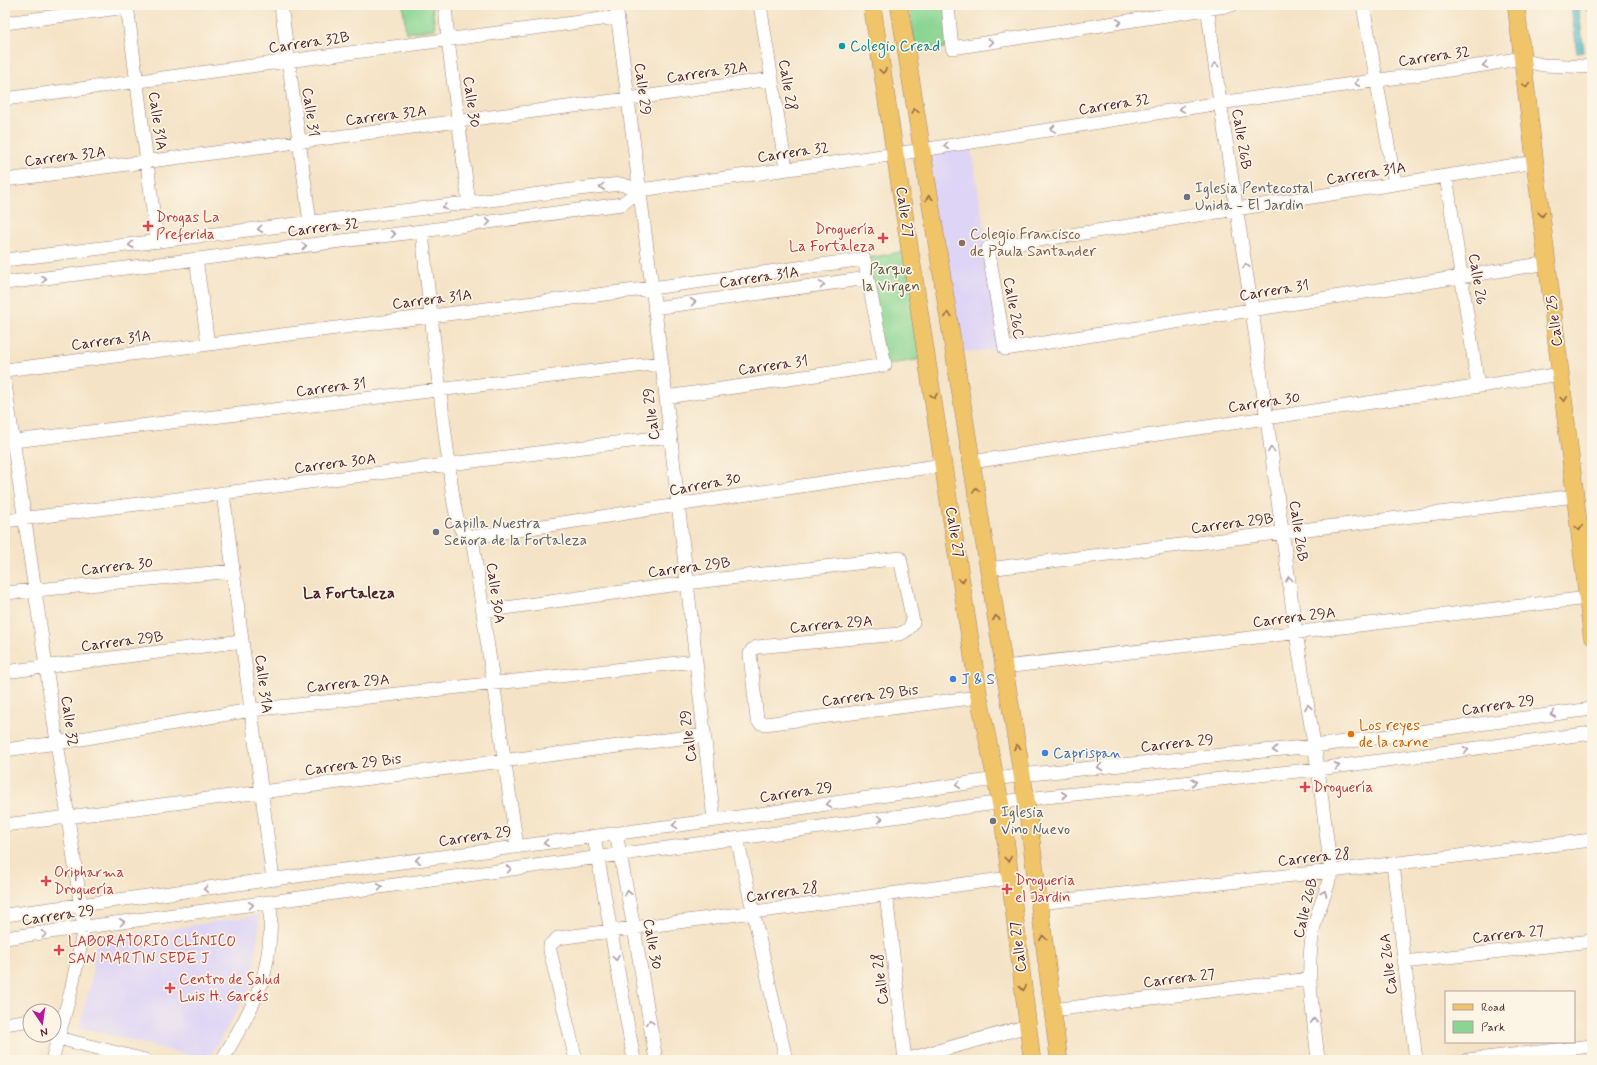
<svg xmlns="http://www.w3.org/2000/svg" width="1597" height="1065" viewBox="0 0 1597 1065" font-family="Mynerve,sans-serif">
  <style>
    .built { fill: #ded5f6 }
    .green { fill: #8ad593; stroke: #6a7a5f }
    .water { fill: #4fbdc7; stroke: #4c6e79 }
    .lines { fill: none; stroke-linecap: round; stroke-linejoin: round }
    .minor-casing { stroke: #9f8178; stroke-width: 14 }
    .major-casing { stroke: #9f8178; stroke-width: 18 }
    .minor { stroke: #fff; stroke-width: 13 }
    .major { stroke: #f0c469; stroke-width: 17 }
    .oneway { stroke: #ae9aa0 }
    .oneway2 { stroke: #956947 }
    .culture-dot { fill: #0f9aa8; stroke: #fcf5e5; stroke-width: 1.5 }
    .worship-dot { fill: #6b7280; stroke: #fcf5e5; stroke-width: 1.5 }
    .health-dot { fill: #e0444e; stroke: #fcf5e5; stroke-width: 1.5 }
    .education-dot { fill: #8d6e63; stroke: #fcf5e5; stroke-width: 1.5 }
    .shop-dot { fill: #3f7fe0; stroke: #fcf5e5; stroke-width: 1.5 }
    .food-dot { fill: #e8710a; stroke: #fcf5e5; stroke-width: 1.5 }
    .labels { text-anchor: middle; stroke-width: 3.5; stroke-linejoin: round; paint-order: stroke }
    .street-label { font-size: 15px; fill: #4a1f2b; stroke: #fcf5e5 }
    .culture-label { font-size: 15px; fill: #0d838f; stroke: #fcf5e5; text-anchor: start }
    .worship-label { font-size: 15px; fill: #5b616d; stroke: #fcf5e5; text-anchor: start }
    .health-label { font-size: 15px; fill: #be3a42; stroke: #fcf5e5; text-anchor: start }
    .education-label { font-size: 15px; fill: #785e54; stroke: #fcf5e5; text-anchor: start }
    .park-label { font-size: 15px; fill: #5d564a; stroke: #fcf5e5 }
    .shop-label { font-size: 15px; fill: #366cbe; stroke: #fcf5e5; text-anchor: start }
    .food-label { font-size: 15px; fill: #c56008; stroke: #fcf5e5; text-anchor: start }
    .neighbourhood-label { font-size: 16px; font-weight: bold; fill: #4a1f2b; stroke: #fcf5e5 }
  </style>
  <rect width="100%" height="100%" fill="#fcf5e5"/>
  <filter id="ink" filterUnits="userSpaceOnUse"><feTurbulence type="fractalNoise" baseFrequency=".025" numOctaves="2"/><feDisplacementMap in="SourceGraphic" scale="8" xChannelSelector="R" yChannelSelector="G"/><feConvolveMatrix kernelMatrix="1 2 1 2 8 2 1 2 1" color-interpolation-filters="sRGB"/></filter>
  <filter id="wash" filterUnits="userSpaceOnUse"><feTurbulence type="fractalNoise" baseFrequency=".012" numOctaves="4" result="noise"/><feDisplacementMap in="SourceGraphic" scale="16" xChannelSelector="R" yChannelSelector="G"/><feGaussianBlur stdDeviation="0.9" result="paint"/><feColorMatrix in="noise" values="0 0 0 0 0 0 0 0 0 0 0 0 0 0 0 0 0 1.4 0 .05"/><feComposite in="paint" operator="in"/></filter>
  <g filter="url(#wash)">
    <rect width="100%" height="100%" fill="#f4e3c6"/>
    <path class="built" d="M970 142 1005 349 962 352 922 150Z
      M260 915 253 984 208 1060 79 1027 91 982 97 937 162 930Z"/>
    <path class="green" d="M403 5H432L435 29 406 33Z
      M909 5H946L950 47 916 52Z
      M910 250 928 358 885 365 864 259Z"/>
    <path class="water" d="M1571 5H1578L1584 52 1577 53Z"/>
  </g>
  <g filter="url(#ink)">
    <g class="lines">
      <g class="minor-casing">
        <path id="minor" d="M127 5 157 242
          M281 5 310 223
          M445 5 448 40 469 204
          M616 5 666 397 714 820
          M760 5 786 169
          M948 5 952 48 1232 5
          M1207 5 1219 95 1252 310 1296 633 1318 769 1331 871C1328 892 1316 911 1313 932 1305 974 1314 1018 1318 1060
          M1363 5 1395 184
          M1592 5V9
          M5 23 127 7
          M5 99 617 17
          M1535 162 988 248 1005 349 1548 263
          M1446 176 1478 386
          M5 180 628 99 771 79
          M422 231C429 304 438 377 447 449 450 470 453 518 463 533L472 537C629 513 787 487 944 465
          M196 259 208 344
          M5 260 620 184 640 190 896 154 1220 103 1484 65 1516 59 1543 65 1592 67
          M5 283 422 231 622 204 640 190
          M654 308 868 278
          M5 370 652 288 864 259 885 365 666 397
          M5 384 84 928 71 991 52 1060
          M6 442 661 363
          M971 462 1561 374
          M223 493 273 880
          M5 521 670 436
          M472 537 517 847
          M988 569 1575 496
          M5 593 233 571
          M483 611 687 583 900 558 913 622C910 629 906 632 899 634L757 647 752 650 750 654 757 719 760 723 765 724 979 697
          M1004 667 1588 598
          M5 672 242 641
          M5 750 57 743 251 710 696 661
          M5 825 704 735
          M616 833 634 928 656 1060
          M594 837 634 1060
          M737 838 786 1060
          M1393 864 1416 1060
          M886 894 905 1060
          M1039 903 1331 871 1592 840
          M5 915 732 818 1030 774 1314 746 1592 709
          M5 938 1026 799 1318 769 1592 733
          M1404 962 1592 941
          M1052 1010 1310 979
          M5 1024 30 1020
          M58 1038 145 1060
          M222 1060C235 1038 248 1016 258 992 269 965 272 931 270 902
          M576 1060 550 951V945L558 938 1010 878
          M905 1060 1028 1026
          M1467 1060 1592 1046"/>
      </g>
      <g class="major-casing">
        <path id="major" d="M872 5 979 697 1002 811 1032 1060
          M899 5 1004 667 1026 799 1059 1060
          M1516 5 1592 636"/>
      </g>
      <use href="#minor" class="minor"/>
      <use href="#major" class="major"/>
    </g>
    <defs><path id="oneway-chevron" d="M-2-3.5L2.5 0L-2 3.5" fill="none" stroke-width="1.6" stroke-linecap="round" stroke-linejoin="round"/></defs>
    <g class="oneway">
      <use href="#oneway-chevron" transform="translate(1119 22) rotate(-9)"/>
      <use href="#oneway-chevron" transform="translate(991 42) rotate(-9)"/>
      <use href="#oneway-chevron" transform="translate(1215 65) rotate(-97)"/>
      <use href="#oneway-chevron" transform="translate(1485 65) rotate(170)"/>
      <use href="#oneway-chevron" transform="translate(1357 83) rotate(172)"/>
      <use href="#oneway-chevron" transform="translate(1182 109) rotate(171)"/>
      <use href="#oneway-chevron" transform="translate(1053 129) rotate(171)"/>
      <use href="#oneway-chevron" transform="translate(946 146) rotate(171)"/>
      <use href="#oneway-chevron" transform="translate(602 187) rotate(173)"/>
      <use href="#oneway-chevron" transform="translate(445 207) rotate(173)"/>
      <use href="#oneway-chevron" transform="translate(488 222) rotate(-8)"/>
      <use href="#oneway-chevron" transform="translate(260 229) rotate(173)"/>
      <use href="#oneway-chevron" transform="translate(393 234) rotate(-7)"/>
      <use href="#oneway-chevron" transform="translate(131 245) rotate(173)"/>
      <use href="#oneway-chevron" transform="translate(304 246) rotate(-7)"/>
      <use href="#oneway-chevron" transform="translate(1246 266) rotate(-99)"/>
      <use href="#oneway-chevron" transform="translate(44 279) rotate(-7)"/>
      <use href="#oneway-chevron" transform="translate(822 285) rotate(-8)"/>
      <use href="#oneway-chevron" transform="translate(693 302) rotate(-8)"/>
      <use href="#oneway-chevron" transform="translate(1271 450) rotate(-98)"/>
      <use href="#oneway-chevron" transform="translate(1289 579) rotate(-98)"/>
      <use href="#oneway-chevron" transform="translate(1308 707) rotate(-99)"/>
      <use href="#oneway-chevron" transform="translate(1553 714) rotate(172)"/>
      <use href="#oneway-chevron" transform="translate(1275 750) rotate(174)"/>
      <use href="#oneway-chevron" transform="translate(1466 750) rotate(-7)"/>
      <use href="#oneway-chevron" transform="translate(1337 766) rotate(-7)"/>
      <use href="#oneway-chevron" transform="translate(1100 767) rotate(174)"/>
      <use href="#oneway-chevron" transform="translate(1194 782) rotate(-6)"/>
      <use href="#oneway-chevron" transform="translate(958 785) rotate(172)"/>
      <use href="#oneway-chevron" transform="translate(1064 795) rotate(-6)"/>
      <use href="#oneway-chevron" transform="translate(829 804) rotate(172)"/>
      <use href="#oneway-chevron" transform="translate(880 819) rotate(-8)"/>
      <use href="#oneway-chevron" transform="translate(675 825) rotate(172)"/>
      <use href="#oneway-chevron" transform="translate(546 843) rotate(173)"/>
      <use href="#oneway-chevron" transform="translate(418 860) rotate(172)"/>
      <use href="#oneway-chevron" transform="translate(509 869) rotate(-8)"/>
      <use href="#oneway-chevron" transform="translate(380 887) rotate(-8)"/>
      <use href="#oneway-chevron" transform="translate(206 889) rotate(172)"/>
      <use href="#oneway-chevron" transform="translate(628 893) rotate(-101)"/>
      <use href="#oneway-chevron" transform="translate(1324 893) rotate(-67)"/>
      <use href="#oneway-chevron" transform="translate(251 905) rotate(-8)"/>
      <use href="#oneway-chevron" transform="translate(122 922) rotate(-7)"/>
      <use href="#oneway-chevron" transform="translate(44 934) rotate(-7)"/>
      <use href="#oneway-chevron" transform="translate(616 958) rotate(80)"/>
      <use href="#oneway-chevron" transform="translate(1314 1021) rotate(-95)"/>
      <use href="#oneway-chevron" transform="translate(650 1022) rotate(-99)"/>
    </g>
    <g class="oneway2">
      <use href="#oneway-chevron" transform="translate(883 71) rotate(81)"/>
      <use href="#oneway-chevron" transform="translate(1526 85) rotate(83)"/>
      <use href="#oneway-chevron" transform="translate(915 111) rotate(-99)"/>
      <use href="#oneway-chevron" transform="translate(929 198) rotate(-99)"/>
      <use href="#oneway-chevron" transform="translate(1542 214) rotate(83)"/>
      <use href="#oneway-chevron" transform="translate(948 315) rotate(-99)"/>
      <use href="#oneway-chevron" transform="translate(934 396) rotate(81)"/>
      <use href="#oneway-chevron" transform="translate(1564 399) rotate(83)"/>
      <use href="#oneway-chevron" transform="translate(976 490) rotate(-99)"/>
      <use href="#oneway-chevron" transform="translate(1579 528) rotate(83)"/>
      <use href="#oneway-chevron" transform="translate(962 580) rotate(81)"/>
      <use href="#oneway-chevron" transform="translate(996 618) rotate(-99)"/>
      <use href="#oneway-chevron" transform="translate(1017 747) rotate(-100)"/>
      <use href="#oneway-chevron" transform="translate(1008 859) rotate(83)"/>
      <use href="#oneway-chevron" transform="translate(1043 938) rotate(-97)"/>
      <use href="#oneway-chevron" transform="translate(1023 988) rotate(83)"/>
    </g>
  </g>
  <circle class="culture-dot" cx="842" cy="46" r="4"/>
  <g class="worship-dot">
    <circle cx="1187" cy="197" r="4"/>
    <circle cx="436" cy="532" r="4"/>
    <circle cx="993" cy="821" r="4"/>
  </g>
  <g class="health-dot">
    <path d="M146 220h4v4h4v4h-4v4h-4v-4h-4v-4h4z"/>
    <path d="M881 232h4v4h4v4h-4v4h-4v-4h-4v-4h4z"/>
    <path d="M1303 781h4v4h4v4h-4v4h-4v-4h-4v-4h4z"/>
    <path d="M44 875h4v4h4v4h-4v4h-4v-4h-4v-4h4z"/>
    <path d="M1005 883h4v4h4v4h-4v4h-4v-4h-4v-4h4z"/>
    <path d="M57 944h4v4h4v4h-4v4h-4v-4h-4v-4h4z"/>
    <path d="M168 982h4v4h4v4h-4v4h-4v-4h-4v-4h4z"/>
  </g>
  <circle class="education-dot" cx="962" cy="243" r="4"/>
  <g class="shop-dot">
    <circle cx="953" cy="679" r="4"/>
    <circle cx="1045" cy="753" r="4"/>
  </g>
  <circle class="food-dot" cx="1351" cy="734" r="4"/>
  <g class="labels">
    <g class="street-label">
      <text transform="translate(309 42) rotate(-8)" y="5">Carrera 32B</text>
      <text transform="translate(1434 56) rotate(-8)" y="5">Carrera 32</text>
      <text transform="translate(707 72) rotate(-8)" y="5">Carrera 32A</text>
      <text transform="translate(788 85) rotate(81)" y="5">Calle 28</text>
      <text transform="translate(643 89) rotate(83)" y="5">Calle 29</text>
      <text transform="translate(472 102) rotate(82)" y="5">Calle 30</text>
      <text transform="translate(1114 104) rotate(-9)" y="5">Carrera 32</text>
      <text transform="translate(311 112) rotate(82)" y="5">Calle 31</text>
      <text transform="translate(386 115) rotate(-7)" y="5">Carrera 32A</text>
      <text transform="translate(158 121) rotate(82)" y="5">Calle 31A</text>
      <text transform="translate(1242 139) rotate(81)" y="5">Calle 26B</text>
      <text transform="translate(793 152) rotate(-8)" y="5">Carrera 32</text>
      <text transform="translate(65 156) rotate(-7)" y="5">Carrera 32A</text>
      <text transform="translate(1366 173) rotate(-9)" y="5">Carrera 31A</text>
      <text transform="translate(905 212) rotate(82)" y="5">Calle 27</text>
      <text transform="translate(323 227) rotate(-7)" y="5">Carrera 32</text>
      <text transform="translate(759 277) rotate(-8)" y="5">Carrera 31A</text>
      <text transform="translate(1478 279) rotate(81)" y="5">Calle 26</text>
      <text transform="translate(1274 290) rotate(-9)" y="5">Carrera 31</text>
      <text transform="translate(432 299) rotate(-7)" y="5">Carrera 31A</text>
      <text transform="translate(1014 308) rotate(80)" y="5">Calle 26C</text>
      <text transform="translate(1554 321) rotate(-97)" y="5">Calle 25</text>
      <text transform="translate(111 340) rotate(-7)" y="5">Carrera 31A</text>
      <text transform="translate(773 365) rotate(-8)" y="5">Carrera 31</text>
      <text transform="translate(331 387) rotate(-7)" y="5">Carrera 31</text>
      <text transform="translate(1264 402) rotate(-8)" y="5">Carrera 30</text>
      <text transform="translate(651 414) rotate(-97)" y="5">Calle 29</text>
      <text transform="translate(335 463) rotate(-7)" y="5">Carrera 30A</text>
      <text transform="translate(705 484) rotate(-10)" y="5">Carrera 30</text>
      <text transform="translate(1232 523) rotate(-7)" y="5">Carrera 29B</text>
      <text transform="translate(1299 531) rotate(82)" y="5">Calle 26B</text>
      <text transform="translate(955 532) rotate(81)" y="5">Calle 27</text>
      <text transform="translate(117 566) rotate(-6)" y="5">Carrera 30</text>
      <text transform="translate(689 567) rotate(-7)" y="5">Carrera 29B</text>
      <text transform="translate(496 593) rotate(82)" y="5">Calle 30A</text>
      <text transform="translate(1294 617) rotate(-7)" y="5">Carrera 29A</text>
      <text transform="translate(831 624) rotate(-5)" y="5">Carrera 29A</text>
      <text transform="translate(122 641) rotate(-7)" y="5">Carrera 29B</text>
      <text transform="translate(348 683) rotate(-6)" y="5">Carrera 29A</text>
      <text transform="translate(264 684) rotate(83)" y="5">Calle 31A</text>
      <text transform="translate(870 695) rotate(-7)" y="5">Carrera 29 Bis</text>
      <text transform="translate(1498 705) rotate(-8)" y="5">Carrera 29</text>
      <text transform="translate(70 721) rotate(82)" y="5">Calle 32</text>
      <text transform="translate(688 736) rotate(-97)" y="5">Calle 29</text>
      <text transform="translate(1177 743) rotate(-6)" y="5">Carrera 29</text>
      <text transform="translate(353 764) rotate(-7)" y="5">Carrera 29 Bis</text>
      <text transform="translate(796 792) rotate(-8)" y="5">Carrera 29</text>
      <text transform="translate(475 836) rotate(-8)" y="5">Carrera 29</text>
      <text transform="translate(1314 857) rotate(-6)" y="5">Carrera 28</text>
      <text transform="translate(782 892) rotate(-8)" y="5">Carrera 28</text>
      <text transform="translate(1305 908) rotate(-76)" y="5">Calle 26B</text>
      <text transform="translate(58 915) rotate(-8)" y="5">Carrera 29</text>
      <text transform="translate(1508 934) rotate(-6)" y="5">Carrera 27</text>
      <text transform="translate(653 944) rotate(80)" y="5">Calle 30</text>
      <text transform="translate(1018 947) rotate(-97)" y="5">Calle 27</text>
      <text transform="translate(1388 964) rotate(-97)" y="5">Calle 26A</text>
      <text transform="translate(1179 978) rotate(-7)" y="5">Carrera 27</text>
      <text transform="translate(880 979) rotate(-97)" y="5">Calle 28</text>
    </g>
    <g class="culture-label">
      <text x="850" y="51">Colegio Cread</text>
    </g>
    <g class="worship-label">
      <text x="1195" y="193">Iglesia Pentecostal<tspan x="1195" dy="17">Unida - El Jardin</tspan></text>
      <text x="444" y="528">Capilla Nuestra<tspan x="444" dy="17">Señora de la Fortaleza</tspan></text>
      <text x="1001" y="817">Iglesia<tspan x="1001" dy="17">Vino Nuevo</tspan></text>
    </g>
    <g class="health-label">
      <text x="156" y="222">Drogas La<tspan x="156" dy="17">Preferida</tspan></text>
      <text x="875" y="234" text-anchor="end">Droguería<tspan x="875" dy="17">La Fortaleza</tspan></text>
      <text x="1313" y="792">Droguería</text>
      <text x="54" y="877">Oripharma<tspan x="54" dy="17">Droguería</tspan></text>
      <text x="1015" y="885">Drogueria<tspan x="1015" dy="17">el Jardin</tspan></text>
      <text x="68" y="946">LABORATORIO CLÍNICO<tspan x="68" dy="17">SAN MARTIN SEDE J</tspan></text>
      <text x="179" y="984">Centro de Salud<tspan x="179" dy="17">Luis H. Garcés</tspan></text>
    </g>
    <g class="education-label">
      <text x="970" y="239">Colegio Francisco<tspan x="970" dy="17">de Paula Santander</tspan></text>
    </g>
    <g class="park-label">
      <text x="891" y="274">Parque<tspan x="891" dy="17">la Virgen</tspan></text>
    </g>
    <g class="shop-label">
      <text x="961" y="684">J &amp; S</text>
      <text x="1053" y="758">Caprispan</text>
    </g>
    <g class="food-label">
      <text x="1359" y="730">Los reyes<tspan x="1359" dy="17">de la carne</tspan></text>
    </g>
    <g class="neighbourhood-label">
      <text x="349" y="598">La Fortaleza</text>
    </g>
  </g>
  <rect width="1597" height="1065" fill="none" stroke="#fcf5e5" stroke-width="20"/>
  <rect x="1445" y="991" width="130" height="52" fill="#fcf5e5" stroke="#b59f9b"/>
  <rect x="1453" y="1004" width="20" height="6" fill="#f0c469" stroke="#b59f9b"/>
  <text x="1481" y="1011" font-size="12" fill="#4a1f2b">Road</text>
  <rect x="1453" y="1021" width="20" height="12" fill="#8ad593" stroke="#b59f9b"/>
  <text x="1481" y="1031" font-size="12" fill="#4a1f2b">Park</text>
  <g transform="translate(42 1023) rotate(167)"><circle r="19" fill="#fcf5e5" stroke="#b59f9b"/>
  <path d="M0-3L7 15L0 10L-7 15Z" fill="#b5179e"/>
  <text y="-6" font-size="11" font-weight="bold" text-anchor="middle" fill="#4a1f2b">N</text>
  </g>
</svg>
